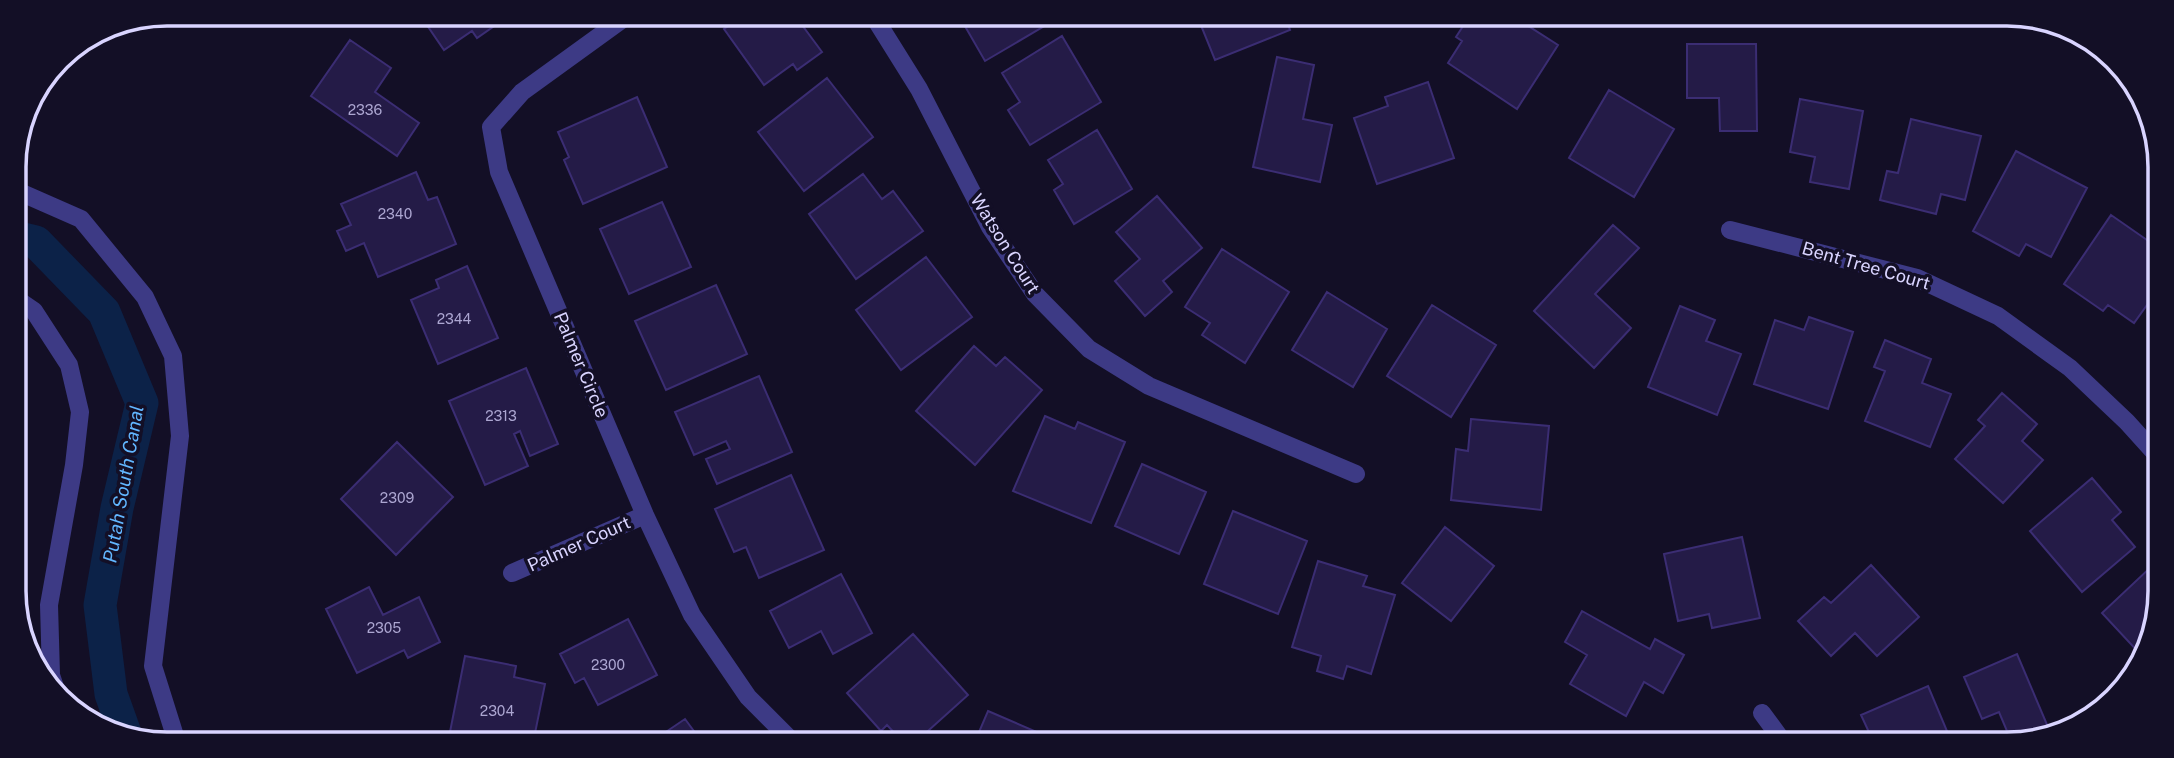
<svg xmlns="http://www.w3.org/2000/svg" width="2174" height="758" viewBox="0 0 2174 758" font-family="'Public Sans',sans-serif">
  <style>
    .lines { fill: none; stroke-linecap: round; stroke-linejoin: round }
    .canal { stroke: #0c2248; stroke-width: 33 }
    .building { fill: #241b47; stroke: #3b2d73; stroke-width: 2 }
    .minor { stroke: #3d3a85; stroke-width: 18 }
    .labels { text-anchor: middle; stroke-width: 7; stroke-linejoin: round; paint-order: stroke }
    .number-label { font-size: 14px; fill: #aca6d1 }
    .street-label { font-size: 18px; fill: #d9d4ff; stroke: #130f26 }
    .water-label { font-size: 19px; font-style: italic; fill: #62b6ff; stroke: #130f26 }
    .rim { fill: none; stroke: #d9d4ff; stroke-width: 3.5 }
  </style>
  <rect width="100%" height="100%" fill="#130f26"/>
  <g class="lines">
    <path class="canal" d="M15 237 36 242 104 312 142 403 117 508 100 605 111 694 126 736"/>
  </g>
  <path class="building" d="M420 15H510L477 38 472 31 444 50Z
    M742 16 778 17 783 23 792 17H796L822 52 797 70 793 64 764 85 724 29Z
    M967 17 1058 18 985 61 962 21Z
    M1198 18 1286 19 1290 30 1215 60Z
    M1467 20H1519L1558 45 1517 109 1448 63 1462 41 1456 37Z
    M2035 22H2056L2068 30 2066 34Z
    M1062 36 1101 102 1030 145 1008 110 1020 102 1002 73Z
    M350 40 391 68 375 92 419 123 397 156 311 96Z
    M1687 44H1756L1757 131H1720L1719 98H1687Z
    M1277 57 1314 65 1303 119 1332 125 1320 182 1253 167Z
    M827 78 873 137 804 191 758 132Z
    M1428 82 1454 158 1377 184 1354 118 1388 106 1385 97Z
    M1609 90 1674 129 1634 197 1569 158Z
    M637 97 667 167 583 204 564 160 569 157 558 132Z
    M1800 99 1863 111 1849 189 1810 182 1815 157 1790 152Z
    M1911 119 1981 136 1965 200 1941 194 1936 214 1880 200 1887 171 1898 173Z
    M1097 130 1132 189 1074 224 1054 190 1063 184 1048 160Z
    M2016 151 2087 188 2051 257 2026 244 2019 256 1973 231Z
    M416 172 428 200 437 197 456 244 378 277 364 243 346 251 337 231 351 225 341 204Z
    M863 174 882 199 893 191 923 231 856 279 809 214Z
    M1157 196 1202 248 1163 281 1172 292 1145 316 1115 281 1140 259 1116 232Z
    M662 202 691 267 629 294 600 229Z
    M2111 215 2157 247V291L2134 323 2108 305 2103 311 2064 284Z
    M1613 225 1639 248 1595 294 1631 328 1594 368 1534 311Z
    M1222 249 1289 292 1245 363 1202 335 1210 323 1185 307Z
    M926 257 972 317 901 370 856 310Z
    M467 266 498 338 438 364 411 300 439 288 436 280Z
    M716 285 747 354 666 390 635 321Z
    M1327 292 1387 329 1353 387 1292 350Z
    M1432 305 1496 345 1451 417 1387 376Z
    M1680 306 1715 320 1706 341 1741 354 1717 415 1648 387Z
    M1809 317 1853 332 1828 409 1754 384 1775 320 1804 330Z
    M1885 340 1931 359 1922 383 1951 394 1930 447 1865 421 1885 371 1874 367Z
    M974 346 996 366 1005 357 1042 390 975 465 916 411Z
    M526 368 558 444 530 456 520 431 514 434 528 466 485 485 449 401Z
    M759 376 792 452 717 484 706 459 730 449 726 441 694 455 675 412Z
    M2002 393 2037 424 2022 441 2043 460 2003 503 1955 459 1985 426 1978 420Z
    M1045 416 1075 429 1078 422 1125 442 1091 523 1013 491Z
    M1471 419 1549 426 1541 510 1451 500 1456 449 1468 451Z
    M397 442 453 497 396 555 341 499Z
    M1142 464 1206 492 1179 554 1115 526Z
    M791 475 824 550 759 578 746 547 734 552 715 509Z
    M2092 478 2121 512 2112 520 2135 547 2082 592 2030 531Z
    M1233 511 1307 541 1278 614 1204 584Z
    M1445 527 1494 566 1451 621 1402 583Z
    M1742 537 1760 618 1712 628 1709 614 1678 621 1664 554Z
    M1318 561 1367 576 1363 586 1395 595 1371 674 1347 666 1343 679 1317 671 1321 656 1292 647Z
    M1871 565 1919 617 1877 656 1855 633 1831 656 1798 621 1824 597 1831 603Z
    M2153 565 2152 640 2141 655 2102 613Z
    M841 574 872 633 833 654 821 631 789 648 770 611Z
    M369 587 383 615 419 597 440 642 408 658 404 650 357 673 326 609Z
    M1582 611 1650 649 1655 639 1684 655 1663 693 1644 682 1626 716 1570 684 1587 655 1565 642Z
    M628 619 657 675 598 705 584 678 575 683 560 654Z
    M913 634 968 695 919 739H900L887 725 881 731 847 693Z
    M2017 654 2048 727 2012 743 1999 712 1982 719 1964 677Z
    M465 656 516 666 514 677 545 684 534 738 449 737Z
    M1928 686 1952 743H1874L1861 715Z
    M988 711 1046 736 1045 740 976 739Z
    M685 719 699 738H657Z"/>
  <g class="lines">
    <path class="minor" d="M627 16 522 92 491 127 499 172 645 515 692 615 748 697 790 739
      M874 17 919 89 990 227 1035 294 1089 349 1149 386 1356 474
      M15 190 81 219 145 297 173 356 180 436 153 666 175 736
      M1730 230 1917 278 1998 316 2070 368 2127 422 2155 453
      M15 298 34 311 69 365 80 412 74 465 49 605 51 675 58 696
      M512 573 645 515
      M1762 713 1784 743"/>
  </g>
  <g class="labels">
    <g class="number-label">
      <text x="365" y="115">2336</text>
      <text x="395" y="219">2340</text>
      <text x="454" y="324">2344</text>
      <text x="501" y="421">2313</text>
      <text x="397" y="503">2309</text>
      <text x="384" y="633">2305</text>
      <text x="608" y="670">2300</text>
      <text x="497" y="716">2304</text>
    </g>
    <g class="street-label">
      <text transform="translate(1005 244) rotate(58)" y="6">Watson Court</text>
      <text transform="translate(1866 266) rotate(16)" y="6">Bent Tree Court</text>
      <text transform="translate(581 365) rotate(67)" y="6">Palmer Circle</text>
      <text transform="translate(579 544) rotate(-24)" y="6">Palmer Court</text>
    </g>
    <g class="water-label">
      <text transform="translate(123 484) rotate(-80)" y="7">Putah South Canal</text>
    </g>
  </g>
  <path d="M0 0H2174V758H0ZM167 26H2007A141 141 0 0 1 2148 167V591A141 141 0 0 1 2007 732H167A141 141 0 0 1 26 591V167A141 141 0 0 1 167 26Z" fill="#130f26" fill-rule="evenodd"/>
  <path class="rim" d="M167 26H2007A141 141 0 0 1 2148 167V591A141 141 0 0 1 2007 732H167A141 141 0 0 1 26 591V167A141 141 0 0 1 167 26Z"/>
</svg>
